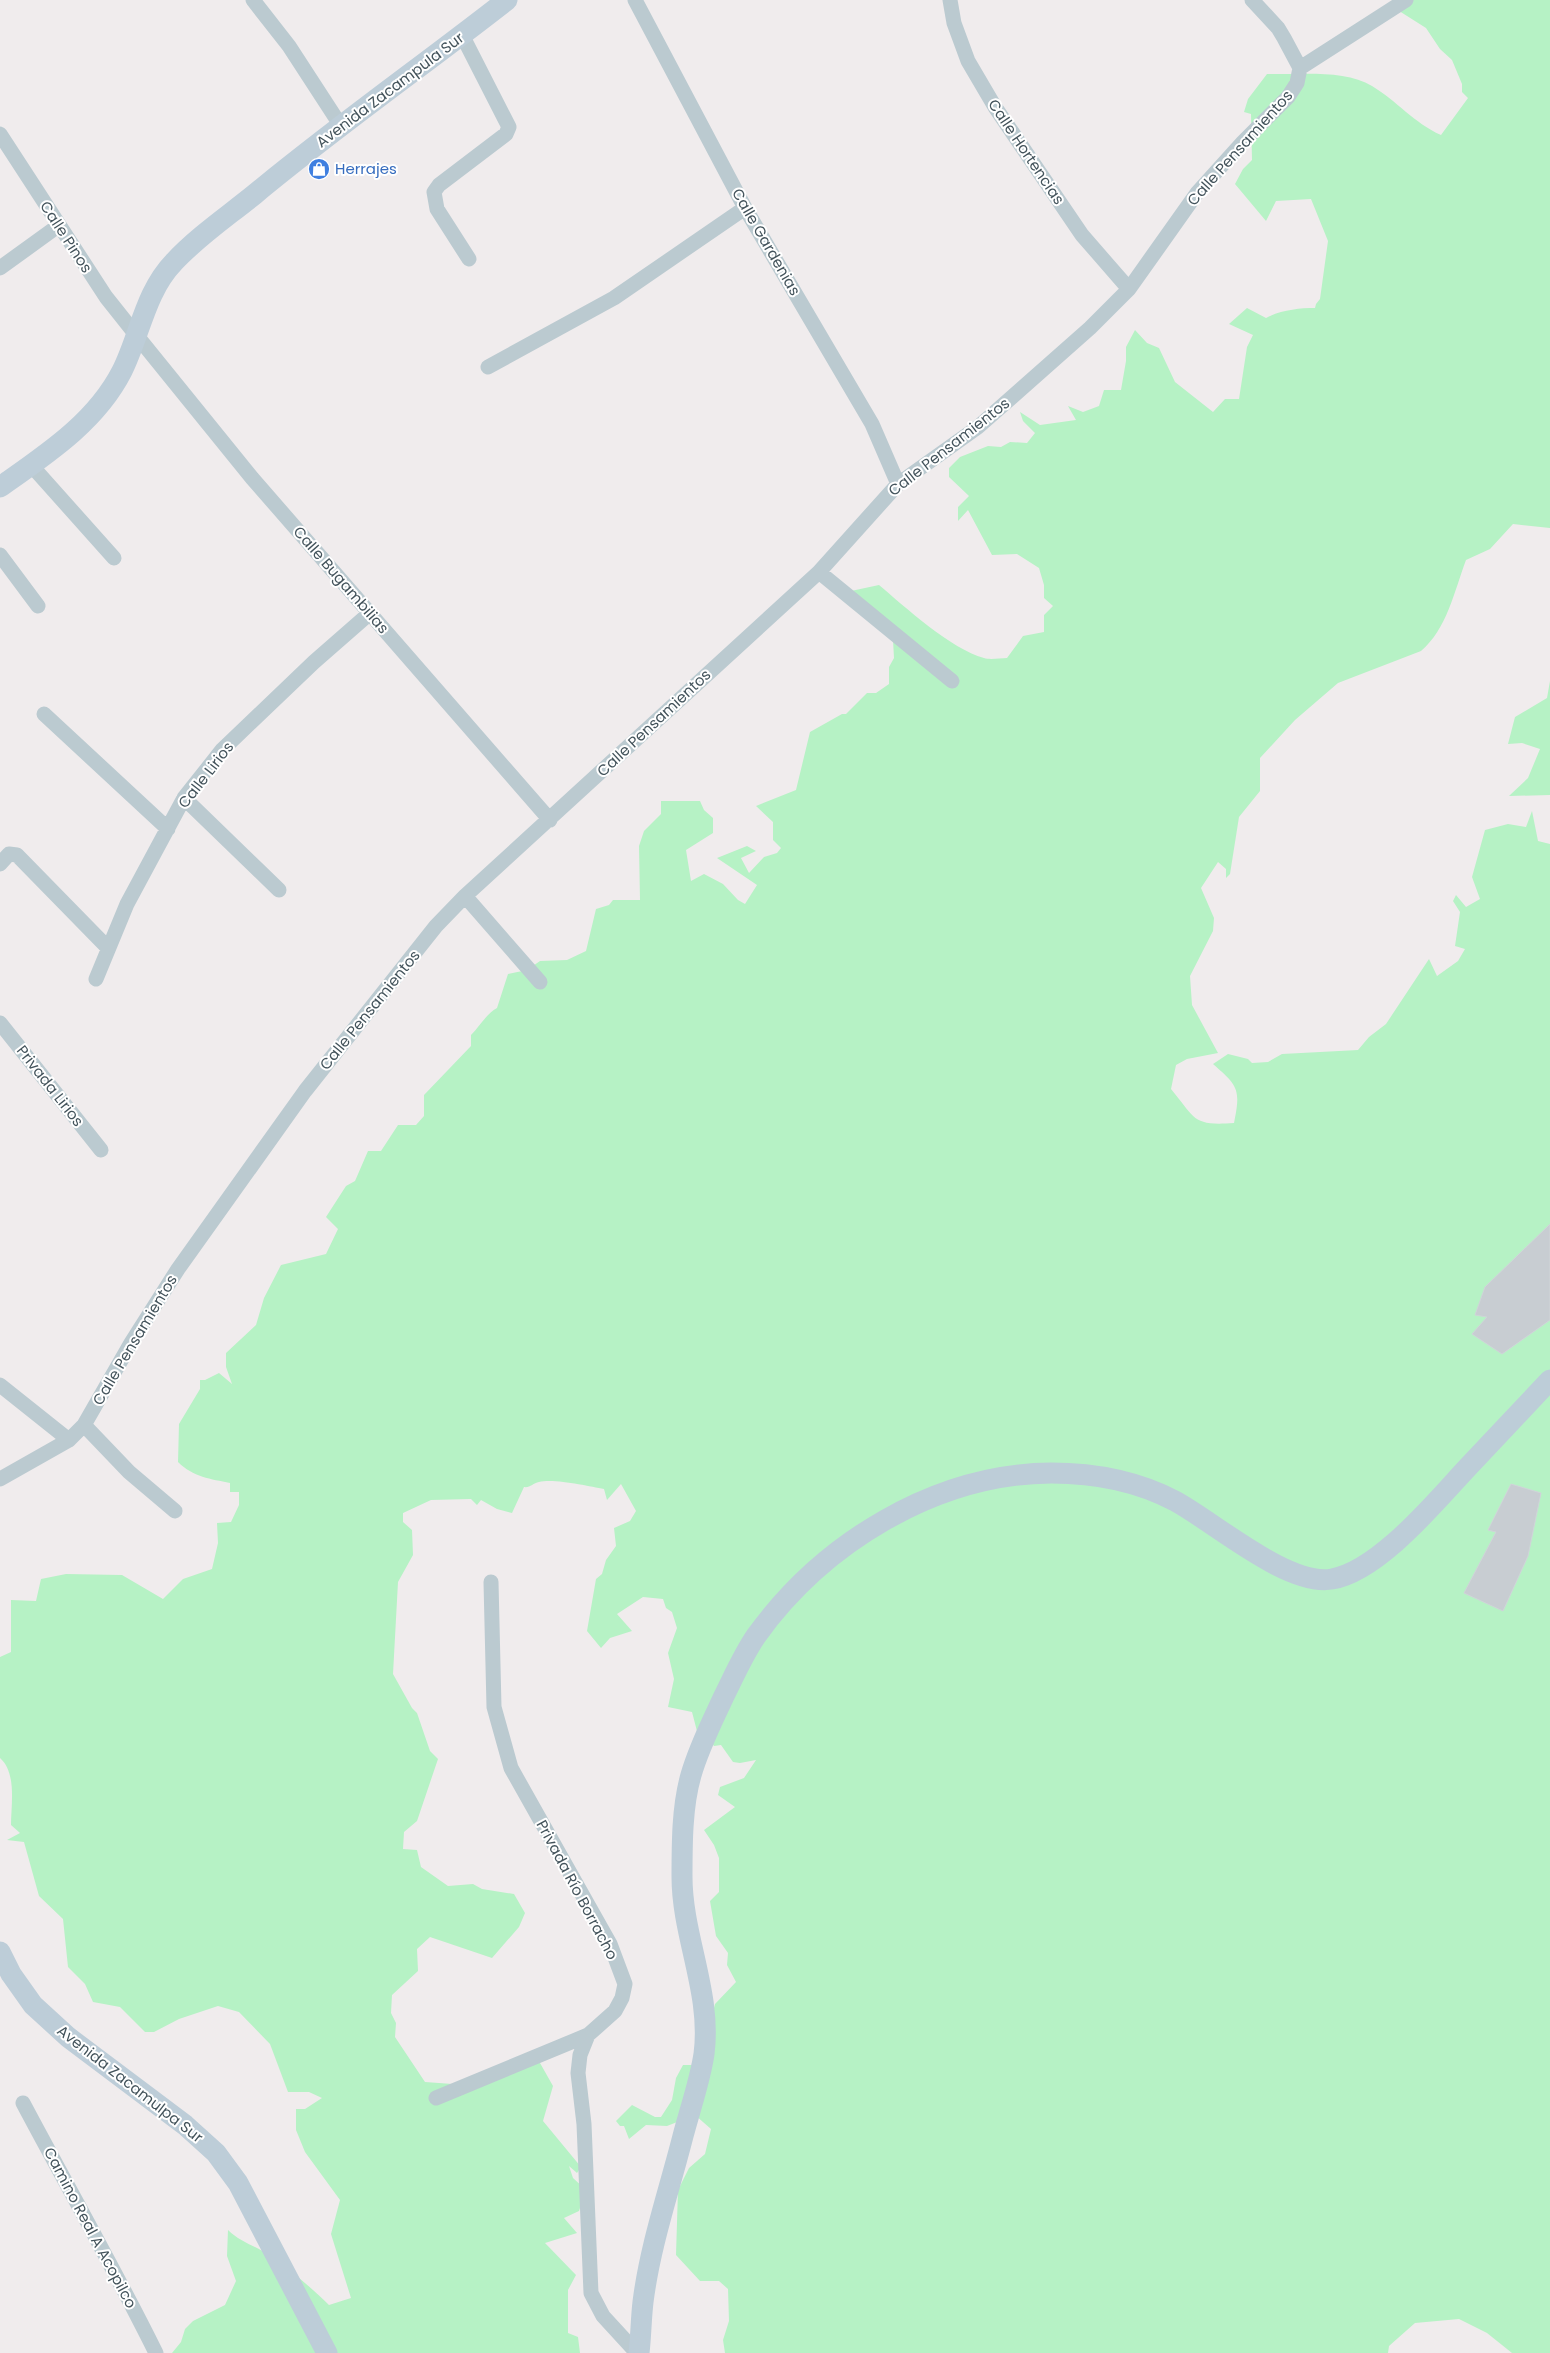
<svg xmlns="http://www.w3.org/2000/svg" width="1550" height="2353" viewBox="0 0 1550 2353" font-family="Poppins,sans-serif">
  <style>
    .green { fill: #b6f2c5 }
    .building { fill: #c8cdd2; stroke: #d0d4d9 }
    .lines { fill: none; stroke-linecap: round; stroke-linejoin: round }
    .street { stroke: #bbcad0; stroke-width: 15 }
    .secondary { stroke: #bdcdd8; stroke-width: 21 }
    .labels { text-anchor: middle; stroke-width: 4; stroke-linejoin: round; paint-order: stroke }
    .street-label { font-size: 15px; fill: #43535b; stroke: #fff }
    .shop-label { font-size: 15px; fill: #366cbe; stroke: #fff; text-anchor: start }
  </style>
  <rect width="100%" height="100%" fill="#f0eced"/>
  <path class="green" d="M1397 0H1550V528L1513 524 1490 549 1466 560C1454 592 1447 629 1421 651L1338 683 1295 720 1260 758V791L1239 817 1230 874 1226 878V869L1218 862 1201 888 1214 918 1213 931 1190 976 1192 1005 1218 1053 1187 1059 1176 1065 1171 1089C1196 1119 1192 1126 1234 1123 1241 1089 1238 1086 1213 1064L1228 1054 1248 1059 1252 1063 1268 1062 1282 1054 1358 1050 1369 1037 1386 1024 1429 959 1437 976 1458 961 1465 949 1455 946 1460 912 1453 901 1456 895 1466 907 1480 899 1472 877 1485 830 1508 824 1526 827 1532 811 1538 841 1550 844V2353H1512L1487 2333 1459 2319 1415 2323 1389 2346 1388 2353H725L723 2340 729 2321 728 2289 719 2281H700L676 2255 678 2190 689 2168 705 2154 711 2129 695 2115 667 2126 646 2125 629 2139 624 2126H620L616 2121 632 2105 655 2117H661L672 2100 676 2078 683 2065H698L715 2004 736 1982 727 1965 728 1953 716 1936 710 1901 719 1892V1858L714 1845 704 1830 735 1807 718 1795 720 1787 744 1778 756 1760 740 1763 733 1762 721 1745 714 1746 710 1741 698 1735 692 1712 668 1707 674 1679 668 1653 677 1628 672 1612 666 1608 663 1599 643 1597 617 1614 632 1631 610 1638 601 1648 587 1631 596 1579 602 1574 606 1560 616 1546 614 1528 630 1521 636 1511 621 1484 607 1500 604 1489C589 1486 553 1478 539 1482 533 1483 530 1488 524 1487L512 1513 497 1509 481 1500 477 1505 471 1499 431 1500 403 1513V1522L412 1530 413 1555 398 1582 393 1674 412 1708 417 1713 430 1751 438 1759 417 1821 404 1832 403 1849 417 1850 421 1867 448 1886 473 1884 482 1889 514 1894 525 1913 519 1927 492 1958 430 1937 417 1949 418 1971 392 1995 391 2013 396 2023 395 2037 425 2082 480 2086 520 2057 540 2063 553 2086 543 2121 581 2167 577 2173 569 2166 573 2178 586 2190 579 2211 564 2218 577 2233 545 2243 576 2275 568 2290V2333L578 2337 580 2353H172L181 2342 185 2329 193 2321 225 2305 236 2281 227 2256 228 2230C241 2243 257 2246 272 2257 291 2271 312 2288 329 2305L351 2298 331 2234 340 2200 305 2152 296 2130V2109H305L322 2098 309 2092H288L270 2044 239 2012 218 2006 179 2019 154 2032H145L120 2007 93 2002 85 1984 68 1967 63 1919 39 1896 24 1842 7 1840 20 1833 11 1825C11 1805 17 1773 0 1758V1657L11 1652V1600L36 1601 41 1579 66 1574 122 1575 163 1599 183 1579 212 1569 218 1543 217 1523 231 1522 239 1505V1492H230V1483C211 1479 193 1477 178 1462L179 1424 200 1389V1380H205L219 1373 232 1384 226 1367V1353L256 1325 264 1298 281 1265 326 1254 338 1229 326 1217 346 1186 355 1181 368 1151H381L398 1125H416L424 1116V1095L471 1046V1035C480 1026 486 1014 497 1008L508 974 527 970 540 961 567 960 586 951 596 909 609 905 613 900H640L639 846 644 831 661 814V801H700L704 810 713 818V833L686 850 691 881 704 874 723 884 738 900 745 904 757 885 717 858 747 846 756 851 741 858 749 873 764 857 777 853 781 848 773 840V822L756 806 796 790 810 732 842 714H846L867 693H876L889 684V667L894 658 893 640 851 591 879 585C905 607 951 649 984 658 990 660 1000 658 1007 658L1023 636 1044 632V615L1053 606 1044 598V585L1039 568 1017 554 992 555 968 510 958 521V507L969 496 949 477V468L960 457 988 446 1001 447 1010 442 1027 443 1035 433 1023 421 1020 412 1040 425 1076 420 1068 406 1083 412 1099 406 1104 390H1121L1126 361V347L1135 330 1147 343 1159 348 1175 382 1213 412 1225 399H1239L1247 347 1253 335 1229 324 1247 308 1266 318C1281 310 1299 308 1315 308L1316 304 1320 299 1328 241 1311 199 1276 201 1266 221 1235 184 1243 169 1252 160 1251 114 1244 112 1248 99 1267 74C1298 75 1345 69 1372 86 1397 101 1414 123 1441 135L1468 98 1462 92V84L1452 60 1440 49 1426 28 1396 9Z
    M1550 681V795L1509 796 1528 778 1540 749 1522 743 1508 744 1515 717 1547 698Z"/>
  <path class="building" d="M1550 1224V1320L1502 1354 1472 1334 1487 1317 1475 1315 1485 1287Z
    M1511 1484 1541 1493 1528 1556 1503 1611 1464 1593 1496 1532 1488 1530Z"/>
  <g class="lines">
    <path class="street" d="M253 0 289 46 341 126
      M635 0 745 208 872 424 898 484
      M950 0 954 23 968 61 995 107 1082 235 1129 289
      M462 35 509 127 506 134 439 185 434 192 437 209 469 259
      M1300 68 1406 0
      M0 134 106 297 137 336 252 478 550 820
      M0 268 58 226
      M488 367 614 298 745 208
      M31 465 114 558
      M0 555 38 606
      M819 572 952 681
      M44 714 168 829
      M184 798 279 890
      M0 864 9 854 17 855 107 947
      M465 896 540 982
      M96 979 127 904 184 798 222 750 314 662 370 613
      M0 1023 101 1150
      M0 1385 69 1440
      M84 1425 129 1472 175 1511
      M0 1479 69 1440 84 1425 131 1343 178 1269 305 1091 436 926 465 896 819 572 898 484 978 427 1090 328 1129 289 1197 193 1243 142 1288 97 1297 83 1300 68 1284 38 1278 28 1252 0
      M491 1582 494 1707 511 1768 610 1944 625 1984 622 1998 615 2011 588 2035 580 2055 578 2073 584 2124 591 2293 603 2316 637 2353
      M436 2098 588 2035
      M23 2103C67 2186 114 2268 156 2353"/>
    <path class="secondary" d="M0 487C47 454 96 422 122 371 140 335 145 292 174 262 197 237 228 216 255 194 337 126 424 65 507 0
      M0 1952 11 1974 33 2005 68 2037 185 2125 216 2153 238 2183 327 2353
      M639 2353C641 2336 641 2319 643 2302 650 2246 669 2191 683 2136 690 2109 700 2081 704 2054 712 1993 682 1936 682 1877 682 1844 682 1806 691 1775 699 1747 712 1722 724 1696 734 1676 743 1655 756 1636 823 1543 935 1474 1051 1473 1094 1473 1137 1481 1175 1501 1214 1522 1288 1587 1332 1579 1379 1571 1436 1501 1468 1467 1495 1438 1523 1409 1550 1380"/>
  </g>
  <defs>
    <g id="shop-disc" transform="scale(1.125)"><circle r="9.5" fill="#3f7fe0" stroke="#fff"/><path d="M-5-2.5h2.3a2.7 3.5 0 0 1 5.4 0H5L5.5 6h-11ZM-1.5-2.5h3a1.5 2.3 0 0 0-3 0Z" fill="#fff"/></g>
  </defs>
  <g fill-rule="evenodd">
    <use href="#shop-disc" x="319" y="169"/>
  </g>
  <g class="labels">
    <g class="street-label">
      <text transform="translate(390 90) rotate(-37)" y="5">Avenida Zacampula Sur</text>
      <text transform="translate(1240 148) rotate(-48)" y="5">Calle Pensamientos</text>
      <text transform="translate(1026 152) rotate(56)" y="5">Calle Hortencias</text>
      <text transform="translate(66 237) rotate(57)" y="5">Calle Pinos</text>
      <text transform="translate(766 242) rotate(60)" y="5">Calle Gardenias</text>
      <text transform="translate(949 447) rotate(-38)" y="5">Calle Pensamientos</text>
      <text transform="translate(341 580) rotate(49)" y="5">Calle Bugambilias</text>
      <text transform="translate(654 723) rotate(-43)" y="5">Calle Pensamientos</text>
      <text transform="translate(206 775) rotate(-52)" y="5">Calle Lirios</text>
      <text transform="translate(370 1010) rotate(-51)" y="5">Calle Pensamientos</text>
      <text transform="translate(50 1086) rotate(52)" y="5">Privada Lirios</text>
      <text transform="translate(135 1340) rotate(-59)" y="5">Calle Pensamientos</text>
      <text transform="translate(577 1890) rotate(62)" y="5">Privada Río Borracho</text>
      <text transform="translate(130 2084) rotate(38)" y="5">Avenida Zacamulpa Sur</text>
      <text transform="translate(90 2228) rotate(62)" y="5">Camino Real A Acopilco</text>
    </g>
    <g class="shop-label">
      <text x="335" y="174">Herrajes</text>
    </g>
  </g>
</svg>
